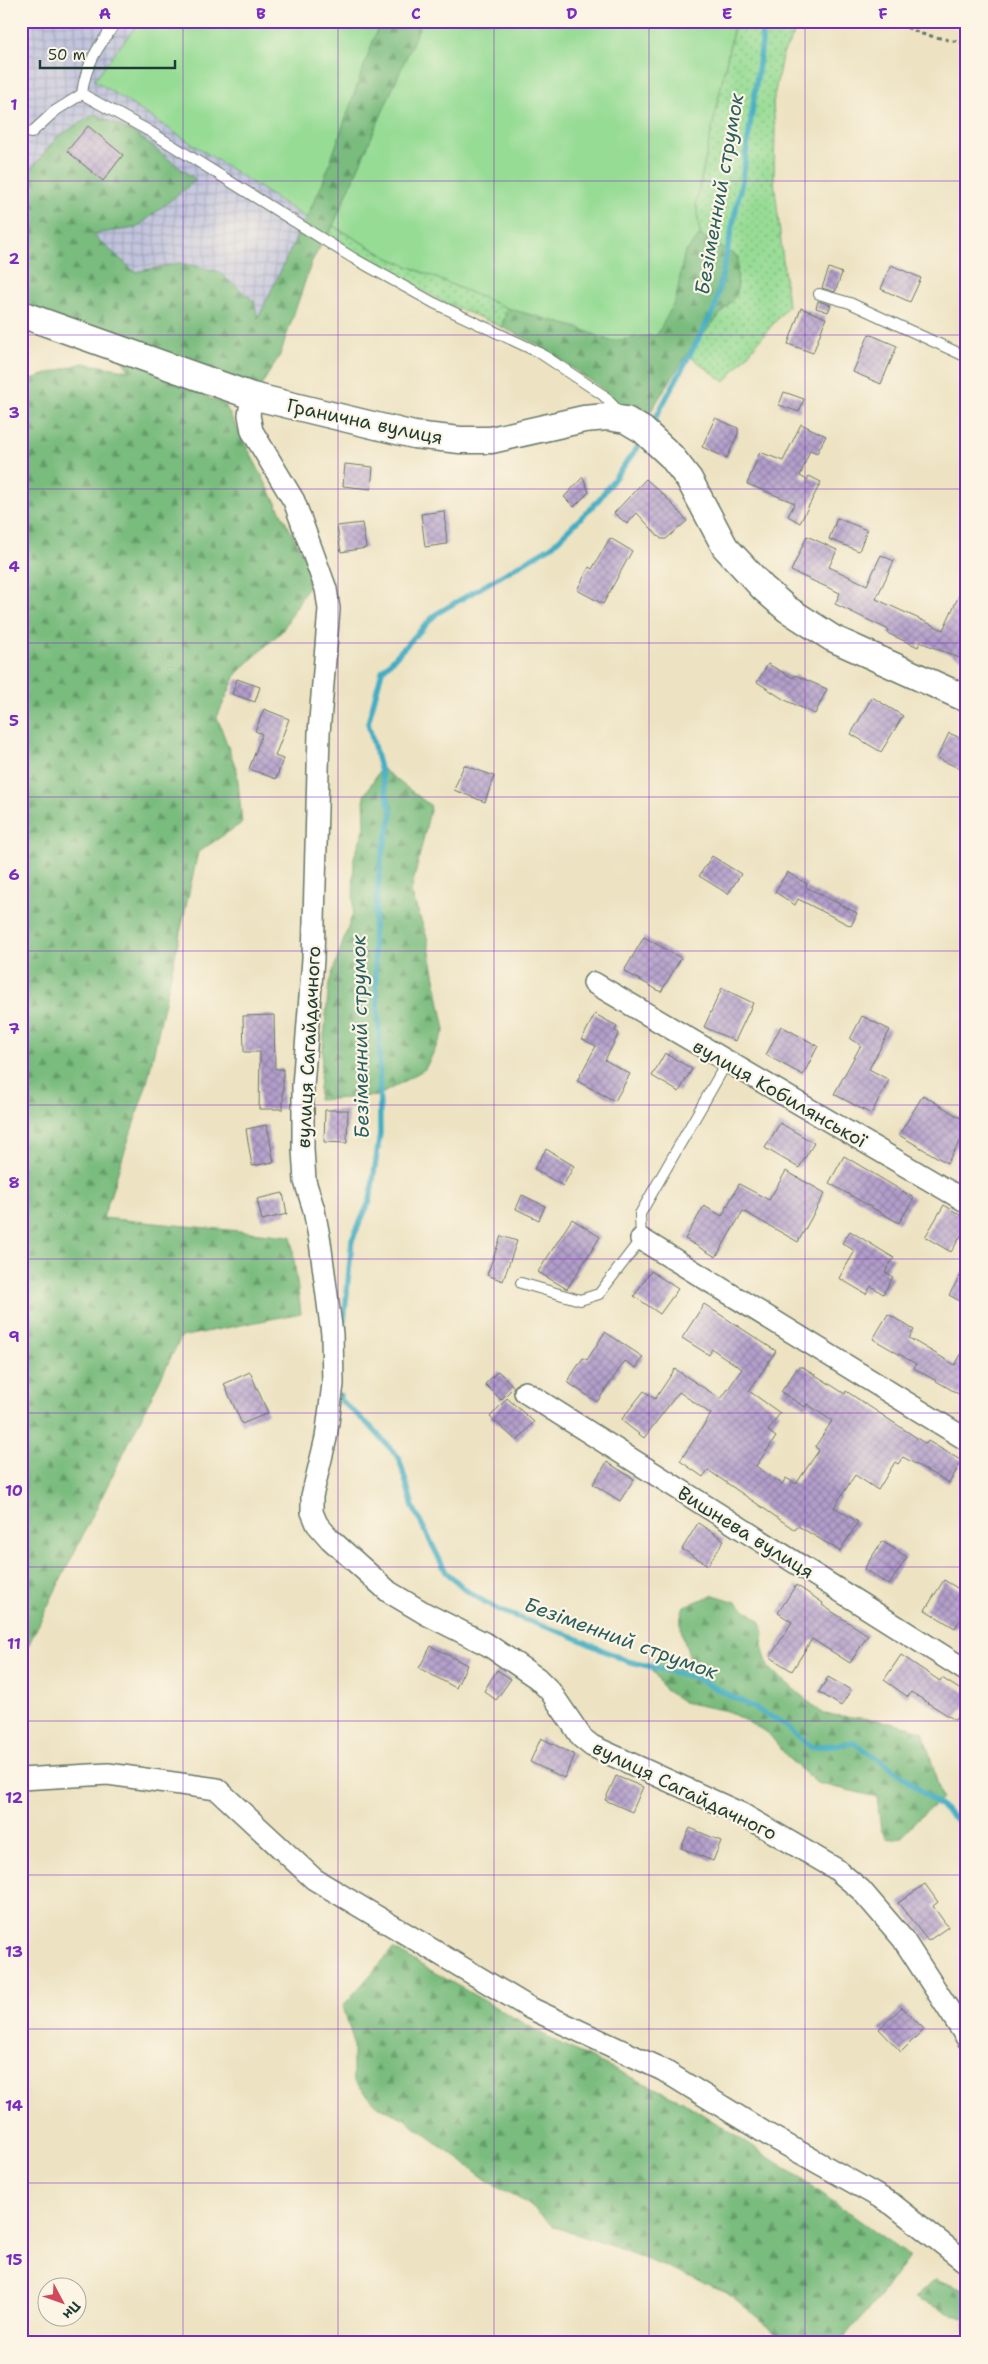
<svg xmlns="http://www.w3.org/2000/svg" width="988" height="2364" viewBox="0 0 988 2364" font-family="'Shantell Sans',sans-serif">
  <style>
    .industrial { fill: url(#industrial-grid) }
    .grass { fill: url(#grass-dots); stroke: #5b8c64 }
    .forest { fill: url(#forest-firs); stroke: #4c7c59 }
    .garden { fill: #97dc95; stroke: #5b8c64 }
    .lines { fill: none; stroke-linecap: round; stroke-linejoin: round }
    .stream { stroke: #43adc2; stroke-width: 5.5 }
    .building { fill: url(#building-cross-hatch) }
    .service-casing { stroke: #677766; stroke-width: 12 }
    .minor-casing { stroke: #677766; stroke-width: 24 }
    .tertiary-casing { stroke: #677766; stroke-width: 29 }
    .path { stroke: #677766; stroke-width: 3; stroke-dasharray: 4 4; stroke-linecap: butt }
    .service { stroke: #fff; stroke-width: 10 }
    .minor { stroke: #fff; stroke-width: 21 }
    .tertiary { stroke: #fff; stroke-width: 26 }
    .grid { fill: none; stroke: #7b2cbf; stroke-width: 1; stroke-opacity: 0.55 }
    .labels { text-anchor: middle; stroke-width: 4.5; stroke-linejoin: round; paint-order: stroke }
    .street-label { font-size: 19px; fill: #1f3d34; stroke: #fcf5e5 }
    .water-label { font-size: 20px; font-style: italic; fill: #2a5f5f; stroke: #fcf5e5 }
    .neatline { fill: none; stroke: #7b2cbf; stroke-width: 2 }
    .grid-label { font-size: 16px; text-anchor: middle; font-weight: bold; fill: #7b2cbf }
  </style>
  <defs>
    <pattern id="industrial-grid" width="8" height="8" patternUnits="userSpaceOnUse" patternTransform="scale(1.25)"><rect width="8" height="8" fill="#c0c2dd"/><path d="M0 4h8M4 0v8" fill="none" stroke="#9b9fb4"/></pattern>
    <pattern id="grass-dots" width="8" height="8" patternUnits="userSpaceOnUse" patternTransform="scale(1.25)"><rect width="8" height="8" fill="#97dc95"/><path d="M2 2h.1M6 6h.1" fill="none" stroke="#7bb47a" stroke-width="1.8" stroke-linecap="round"/></pattern>
    <pattern id="forest-firs" width="22" height="20" patternUnits="userSpaceOnUse" patternTransform="scale(1.25)"><rect width="22" height="20" fill="#79bc7e"/><path d="M5 1l3.5 6h-7zM16 11l3.5 6h-7z" fill="#639a68"/></pattern>
    <pattern id="building-cross-hatch" width="8" height="8" patternUnits="userSpaceOnUse" patternTransform="scale(1.25)"><rect width="8" height="8" fill="#b39ecb"/><path d="M0 0l8 8M0 8l8-8" fill="none" stroke="#9182a6"/></pattern>
  </defs>
  <rect width="100%" height="100%" fill="#fcf5e5"/>
  <filter id="ink" filterUnits="userSpaceOnUse"><feTurbulence type="fractalNoise" baseFrequency=".02" numOctaves="2"/><feDisplacementMap in="SourceGraphic" scale="10" xChannelSelector="R" yChannelSelector="G"/><feConvolveMatrix kernelMatrix="1 2 1 2 8 2 1 2 1" color-interpolation-filters="sRGB"/></filter>
  <filter id="wash" filterUnits="userSpaceOnUse"><feTurbulence type="fractalNoise" baseFrequency=".0096" numOctaves="4" result="noise"/><feDisplacementMap in="SourceGraphic" scale="20" xChannelSelector="R" yChannelSelector="G"/><feGaussianBlur stdDeviation="1.12" result="paint"/><feColorMatrix in="noise" values="0 0 0 0 0 0 0 0 0 0 0 0 0 0 0 0 0 1.4 0 .05"/><feComposite in="paint" operator="in"/></filter>
  <g filter="url(#wash)">
    <rect width="100%" height="100%" fill="#ede3c3"/>
    <path class="industrial" d="M21 21H140L94 80 316 225 248 381 21 303Z"/>
    <path class="grass" d="M735 21H801L782 56 773 103 775 128 774 179 788 306 725 382 687 354 706 331 738 257 700 235 696 203Z
      M333 226 389 258 507 308 502 327 435 298 328 236Z"/>
    <path class="forest" d="M380 21H422L333 226 312 261 280 355 259 389 234 377 201 394 225 405 314 576 282 631 237 673 217 717 237 771 242 823 198 852 147 1083 103 1218 291 1236 301 1313 181 1337 21 1660V382L83 363 130 371 105 338 21 306V170L29 172 57 137 95 114 137 135 196 180 136 228 92 234 135 272 180 263 217 271 254 301 258 318 323 182Z
      M700 235 738 257 737 294 687 354 644 422 627 414 601 388 579 373 538 345 502 327 507 308 579 328 610 341 676 299 684 254Z
      M381 768 431 806 411 892 427 937 445 1030 425 1069 378 1096 318 1100 329 983 353 913 354 857 365 827 364 796Z
      M714 1595 736 1602 761 1622 764 1633 762 1645 768 1667 823 1714 879 1720 923 1731 942 1799 916 1820 902 1837 888 1839 881 1830 877 1797 817 1783 790 1760 768 1733 727 1711 683 1702 665 1690 653 1671V1660L664 1657 694 1667C687 1649 675 1626 684 1606Z
      M393 1949 555 2041 682 2101 799 2177 909 2256 880 2296 840 2343H788L727 2292 623 2250 555 2227 528 2204 487 2180 405 2119 377 2106 353 2079V2040L343 2006Z
      M935 2279 967 2291V2339L965 2319 915 2298Z"/>
    <path class="garden" d="M140 21H380L323 182 306 218 94 80Z
      M422 21H735L696 203 700 235 684 254 676 299 657 335 610 341 579 328 507 308 389 258 333 226Z"/>
    <g class="lines">
      <path class="stream" d="M650 428 715 308 742 181 762 43 761 21
        M342 1343 352 1240 370 1200 380 1133 379 1030 373 937 381 859 392 814 368 723 382 671 436 614 552 546 597 502 643 440
        M340 1395V1400L371 1427 399 1458 413 1507 446 1572 467 1591 500 1611 569 1635 627 1661 694 1677 783 1723 811 1747 854 1743 895 1770 967 1828"/>
    </g>
    <g id="blocks">
      <path class="building" d="M88 126 123 155 103 181 67 151Z
        M891 265 921 278 910 302 881 289Z
        M829 268 842 273 835 292 822 288Z
        M818 301 831 305 828 312 816 308Z
        M801 308 826 318 813 353 788 344Z
        M869 334 897 346 881 384 853 372Z
        M784 392 804 399 799 412 779 405Z
        M715 418 738 428V434L727 458 702 447Z
        M801 424 826 436 817 453 810 450 800 476 807 480 809 476 821 482 800 523 788 516 795 503 747 484 760 452 783 461Z
        M345 464 373 467 371 489 343 486Z
        M583 477 589 492 574 507 564 497Z
        M646 479 666 497 687 521 666 539H661L637 513 627 524 614 513Z
        M444 511 447 544 425 547 421 514Z
        M837 518 867 530 859 551 829 539Z
        M362 523 366 548 341 552 337 526Z
        M807 536 837 550 829 567 867 585 881 555 894 561 876 599 943 630 967 578V661L920 642 918 647 887 633 889 630 835 604 840 593 791 571Z
        M610 538 632 551 603 604 577 590 589 567 592 569Z
        M768 664 793 678 795 675 827 689 815 714 783 699 757 682Z
        M237 679 260 687 255 702 232 694Z
        M872 697 903 716 881 752 851 734Z
        M264 709 289 719 275 756 283 759 276 779 249 769 262 734 255 731Z
        M949 733 967 741V772L937 758Z
        M464 765 494 776 485 802 454 790Z
        M712 856 741 874 728 894 699 876Z
        M787 872 807 884 806 887 857 913 851 926 798 899 795 905 775 892Z
        M644 937 681 958 661 992 624 971Z
        M722 988 753 1003 735 1041 704 1027Z
        M595 1014 617 1026 615 1031 619 1033 605 1060 630 1074 615 1101 577 1081 596 1046 582 1039Z
        M274 1015 275 1069H283V1109H259L260 1052H244L243 1016Z
        M862 1016 890 1030 869 1069 889 1080 871 1114 834 1094 861 1045 850 1039Z
        M781 1026 818 1046 803 1075 766 1055Z
        M665 1053 692 1069 679 1092 652 1076Z
        M923 1095 967 1122V1130L947 1163 899 1135Z
        M325 1110H348L347 1143 324 1142Z
        M780 1123 814 1143 799 1168 765 1148Z
        M267 1125 274 1162 252 1166 246 1129Z
        M546 1149 574 1166 563 1186 534 1169Z
        M844 1156 914 1198 899 1223 829 1183Z
        M786 1171 825 1193 798 1242 743 1211 716 1257 685 1239 704 1206 722 1216 739 1184 769 1200Z
        M283 1193 287 1214 262 1220 257 1199Z
        M522 1195 545 1206 539 1220 516 1209Z
        M944 1205 967 1219V1226L951 1252 925 1237Z
        M572 1219 600 1237 567 1289 538 1272Z
        M850 1231 894 1258 885 1272 893 1277 883 1294 871 1286 866 1294 839 1278 855 1251 842 1243Z
        M501 1236 517 1241 503 1281 487 1275Z
        M967 1264V1305L949 1295Z
        M651 1271 678 1289 660 1314 634 1296Z
        M704 1304 776 1351 749 1391 780 1413 768 1431 776 1437 756 1466 782 1484 786 1478 796 1484 819 1450 815 1447 832 1421 807 1404 805 1407 781 1392 798 1367H803L845 1394 846 1391 926 1444 928 1441 962 1461 949 1483 903 1457 898 1464 895 1462 878 1490 855 1475 834 1507 858 1522 840 1551 798 1526 795 1530 708 1470 703 1477 680 1461 711 1414 679 1392 644 1438 621 1420 644 1391 655 1399 675 1369 721 1399 742 1369 712 1349 709 1355 682 1338Z
        M888 1314 914 1330 909 1338 955 1365 967 1344V1399L914 1368 916 1364 873 1339Z
        M605 1332 643 1357 636 1368 625 1361 597 1402 567 1382 583 1358 587 1360Z
        M498 1371 514 1387 501 1400 485 1384Z
        M250 1372 268 1413 242 1424 224 1384Z
        M507 1398 534 1422 517 1441 490 1417Z
        M607 1462 634 1479 620 1501 593 1484Z
        M698 1523 724 1540 708 1565 682 1549Z
        M882 1541 907 1557 889 1585 864 1569Z
        M944 1580 967 1594V1609L955 1628 925 1610Z
        M796 1585 823 1603 822 1605 868 1635 850 1663 812 1639 792 1671 770 1657 792 1622 778 1613Z
        M431 1646 467 1665 456 1688 419 1668Z
        M901 1655 940 1681 942 1678 967 1694V1702L955 1720 911 1692 908 1697 884 1680Z
        M497 1670 511 1679 496 1700 484 1691Z
        M828 1677 851 1690 841 1706 819 1692Z
        M541 1738 575 1755 564 1778 530 1762Z
        M616 1776 643 1787 632 1812 605 1800Z
        M690 1828 721 1841 713 1861 681 1848Z
        M925 1884 938 1902 933 1906 948 1927 928 1941 898 1903Z
        M902 2007 924 2029 901 2052 879 2029Z"/>
    </g>
  </g>
  <g filter="url(#ink)">
    <use href="#blocks" fill-opacity="0" stroke="#677766" stroke-width="1"/>
    <g class="lines">
      <g class="service-casing">
        <path id="service" d="M82 94 149 131 353 258 434 303 540 353 603 395 621 414
          M82 94C85 64 100 44 117 21
          M31 133 55 111 82 94
          M819 294 850 303 967 357
          M521 1283 580 1300 599 1294 641 1239 640 1214 727 1062"/>
      </g>
      <g class="minor-casing">
        <path id="minor" d="M252 396 249 415 252 431 294 501 326 589 329 609 319 733 313 959 303 1086V1149L305 1181 314 1210 320 1242 332 1334 333 1384 326 1438 312 1496V1512L317 1524 330 1539 389 1592 426 1614 488 1645 537 1678 550 1691 582 1738 592 1746 742 1814 836 1869 861 1890 903 1939 967 2038
          M594 983 967 1202
          M641 1239 967 1440
          M525 1392 967 1671
          M21 1779 108 1774 217 1789 314 1879 530 2008 663 2070 767 2134 892 2204 967 2263"/>
      </g>
      <g class="tertiary-casing">
        <path id="tertiary" d="M21 314 252 396 414 435 460 440H491L584 419 607 417 626 420 643 430 671 456 689 479 725 547 763 588 787 609 832 638 967 699"/>
      </g>
      <path class="path" d="M892 21 922 34 967 44"/>
      <use href="#service" class="service"/>
      <use href="#minor" class="minor"/>
      <use href="#tertiary" class="tertiary"/>
    </g>
  </g>
  <path class="grid" d="M183 21V2343M338 21V2343M494 21V2343M649 21V2343M805 21V2343M21 181H967M21 335H967M21 489H967M21 643H967M21 797H967M21 951H967M21 1105H967M21 1259H967M21 1413H967M21 1567H967M21 1721H967M21 1875H967M21 2029H967M21 2183H967"/>
  <g class="labels">
    <g class="street-label">
      <text transform="translate(365 421) rotate(12)" y="7">Гранична вулиця</text>
      <text transform="translate(308 1047) rotate(-87)" y="7">вулиця Сагайдачного</text>
      <text transform="translate(780 1093) rotate(30)" y="7">вулиця Кобилянської</text>
      <text transform="translate(746 1532) rotate(32)" y="7">Вишнева вулиця</text>
      <text transform="translate(685 1790) rotate(26)" y="7">вулиця Сагайдачного</text>
    </g>
    <g class="water-label">
      <text transform="translate(719 194) rotate(-80)" y="7">Безіменний струмок</text>
      <text transform="translate(360 1037) rotate(-91)" y="7">Безіменний струмок</text>
      <text transform="translate(621 1638) rotate(20)" y="7">Безіменний струмок</text>
    </g>
  </g>
  <rect width="988" height="2364" fill="none" stroke="#fcf5e5" stroke-width="55"/>
  <g transform="translate(62 2302) rotate(131)"><circle r="24" fill="#fcf5e5" stroke="#a4ab9e"/>
  <path d="M0-4L9 19L0 12L-9 19Z" fill="#d1495b"/>
  <text y="-8" font-size="14" font-weight="bold" text-anchor="middle" fill="#1f3d34">Пн</text>
  </g>
  <path d="M40 60v8h135v-8" fill="none" stroke="#1f3d34" stroke-width="2.5"/>
  <text x="48" y="60" font-size="15" fill="#1f3d34" stroke="#fcf5e5" stroke-width="4" paint-order="stroke">50 m</text>
  <rect x="28" y="28" width="932" height="2308" class="neatline"/>
  <g class="grid-label">
    <text x="105" y="19">A</text>
    <text x="261" y="19">B</text>
    <text x="416" y="19">C</text>
    <text x="572" y="19">D</text>
    <text x="727" y="19">E</text>
    <text x="883" y="19">F</text>
    <text x="14" y="110">1</text>
    <text x="14" y="264">2</text>
    <text x="14" y="418">3</text>
    <text x="14" y="572">4</text>
    <text x="14" y="726">5</text>
    <text x="14" y="880">6</text>
    <text x="14" y="1034">7</text>
    <text x="14" y="1188">8</text>
    <text x="14" y="1342">9</text>
    <text x="14" y="1496">10</text>
    <text x="14" y="1649">11</text>
    <text x="14" y="1803">12</text>
    <text x="14" y="1957">13</text>
    <text x="14" y="2111">14</text>
    <text x="14" y="2265">15</text>
  </g>
</svg>
